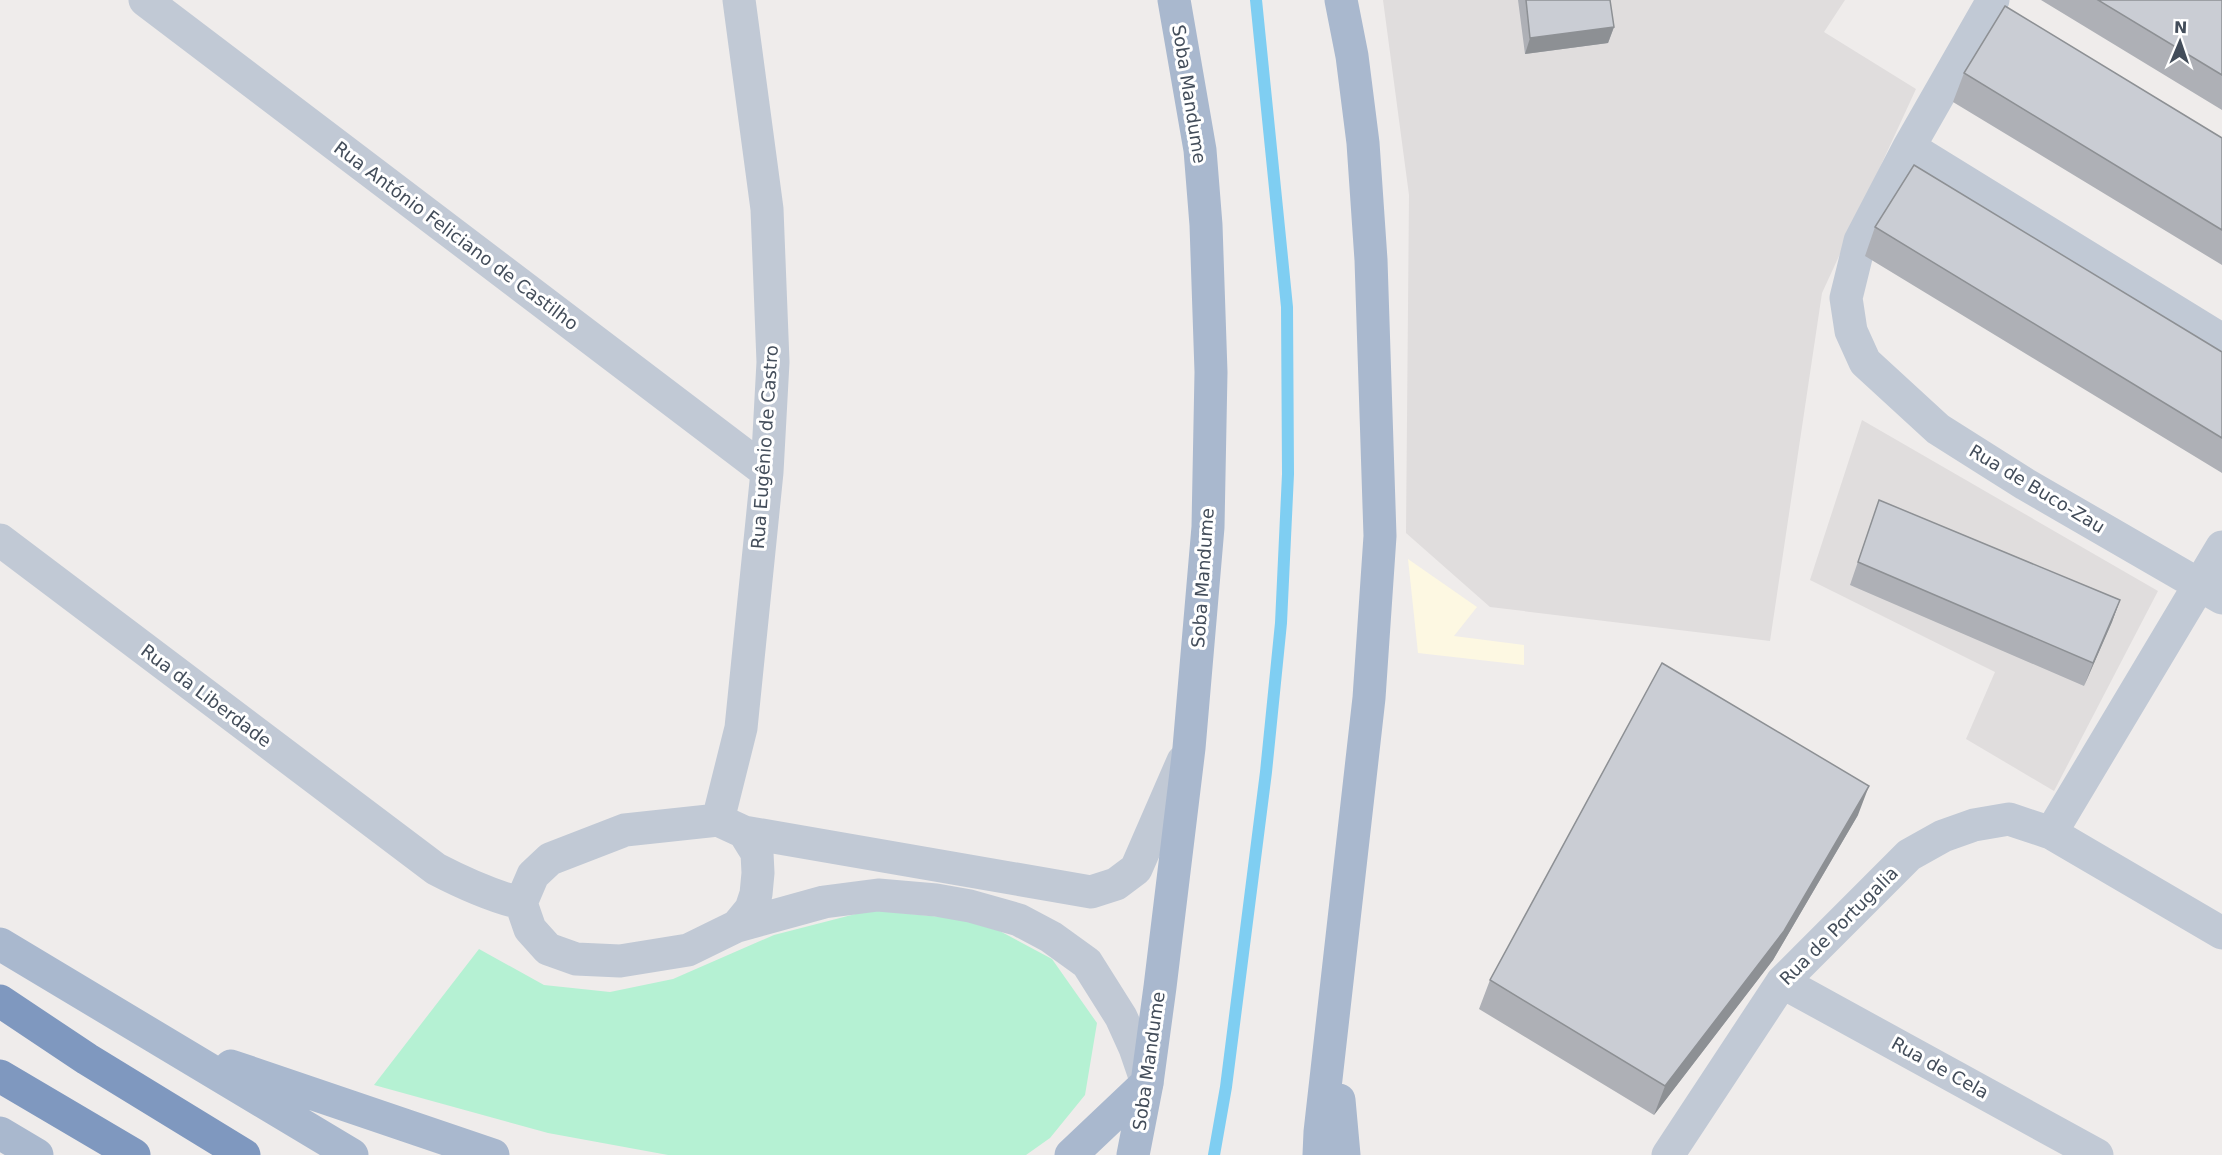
<svg xmlns="http://www.w3.org/2000/svg" width="2222" height="1155" viewBox="0 0 2222 1155" font-family="'DejaVu Sans',sans-serif">
  <style>
    .commercial { fill: #fdf8e2 }
    .education { fill: #e0dddd }
    .green { fill: #b5f1d3 }
    .lines { fill: none; stroke-linecap: round; stroke-linejoin: round }
    .stream { stroke: #7fcef2; stroke-width: 12 }
    .minor { stroke: #c1c9d5; stroke-width: 33 }
    .major { stroke: #a9b8ce; stroke-width: 33 }
    .highway { stroke: #7f98bf; stroke-width: 33 }
    .wall { fill: #aeb0b6 }
    .shaded-wall { fill: #8d9094 }
    .building { fill: #cacdd4; stroke: #8d9094; stroke-width: 1.5 }
    .labels { text-anchor: middle; stroke-width: 6; stroke-linejoin: round; paint-order: stroke }
    .street-label { font-size: 18px; fill: #434d5a; stroke: #fff }
  </style>
  <rect width="100%" height="100%" fill="#efeceb"/>
  <path class="commercial" d="M1408 559 1477 607 1454 636 1524 645V665L1418 653Z"/>
  <path class="education" d="M1383 0H1845L1824 32 1916 89 1822 293 1770 641 1490 607 1406 533 1409 195Z
    M1862 420 2158 591 2054 791 1966 739 1995 672 1810 580Z"/>
  <path class="green" d="M871 910 981 921 1052 959 1097 1023 1085 1095 1050 1138 1026 1155H668L548 1133 374 1085 479 949 544 985 610 992 673 979 774 935Z"/>
  <g class="lines">
    <path class="stream" d="M1214 1155 1226 1087 1266 772 1281 623 1288 474 1287 307 1256 0"/>
    <path class="minor" d="M145 0 767 472
      M1993 0 1909 147 1860 241 1846 298 1851 331 1865 362 1938 429 2025 484 2222 598
      M1909 147 2222 340
      M0 540 436 869C463 883 491 896 521 903
      M718 820 741 728 767 472 773 362 767 209 739 0
      M744 832 1091 892 1116 884 1136 869 1183 761
      M2051 833 2222 547
      M737 926 751 909 756 894 758 873 757 853 744 832 718 820 625 830 550 859 533 875 521 903 530 929 548 949 576 959 620 961 688 950 737 926 824 902 878 895 936 900 970 906 1019 920 1051 937 1087 963 1121 1017 1135 1048 1147 1083
      M1782 982 2097 1155
      M1668 1155 1782 982 1909 855 1943 836 1974 825 2009 819 2051 833 2222 933"/>
    <path class="major" d="M0 944 352 1155
      M231 1066 493 1155
      M1339 1100 1344 1155
      M0 1133 37 1155
      M1071 1155 1147 1083
      M1133 1155 1147 1083 1160 987 1189 748 1208 527 1211 372 1206 225 1200 150 1174 0
      M1319 1155 1320 1132 1369 698 1380 536 1371 260 1363 143 1352 56 1341 0"/>
    <path class="highway" d="M0 1001 87 1059 244 1155
      M0 1076 134 1155"/>
  </g>
  <path class="wall" d="M1518 0H1610L1614 27 1608 43 1525 54Z
    M2041 0H2222V110Z
    M1964 73 2222 138V265L1953 102Z
    M1875 227 2222 352V473L1865 256Z
    M1879 500 2120 600 2112 622 2084 686 1850 585Z
    M1858 815 1773 960 1654 1115 1479 1009 1490 980Z"/>
  <path class="shaded-wall" d="M1614 27 1608 43 1525 54 1530 38Z
    M2120 600 2112 622 2084 686 2093 663Z
    M1869 786 1858 815 1773 960 1654 1115 1665 1086Z"/>
  <path class="building" d="M1526 0H1610L1614 27 1530 38Z
    M2098 0H2222V75Z
    M2005 6 2222 138V230L1964 73Z
    M1914 165 2222 352V438L1875 227Z
    M1879 500 2120 600 2093 663 1858 562Z
    M1662 663 1869 786 1784 931 1665 1086 1490 980Z"/>
  <g class="labels">
    <g class="street-label">
      <text transform="translate(1189 94) rotate(81)" y="6">Soba Mandume</text>
      <text transform="translate(456 236) rotate(37)" y="6">Rua António Feliciano de Castilho</text>
      <text transform="translate(765 447) rotate(-86)" y="6">Rua Eugênio de Castro</text>
      <text transform="translate(2037 489) rotate(31)" y="6">Rua de Buco-Zau</text>
      <text transform="translate(1203 578) rotate(-86)" y="6">Soba Mandume</text>
      <text transform="translate(206 696) rotate(37)" y="6">Rua da Liberdade</text>
      <text transform="translate(1839 926) rotate(-45)" y="6">Rua de Portugalia</text>
      <text transform="translate(1149 1061) rotate(-82)" y="6">Soba Mandume</text>
      <text transform="translate(1940 1068) rotate(29)" y="6">Rua de Cela</text>
    </g>
  </g>
  <g transform="translate(2180 42) rotate(2)" stroke="#ffffff" stroke-width="4.5" paint-order="stroke">
  <path d="M0-4.5L10 22L0 15L-10 22Z" fill="#434d5a"/>
  <text y="-9" font-size="16" font-weight="bold" text-anchor="middle" fill="#434d5a">N</text>
  </g>
</svg>
